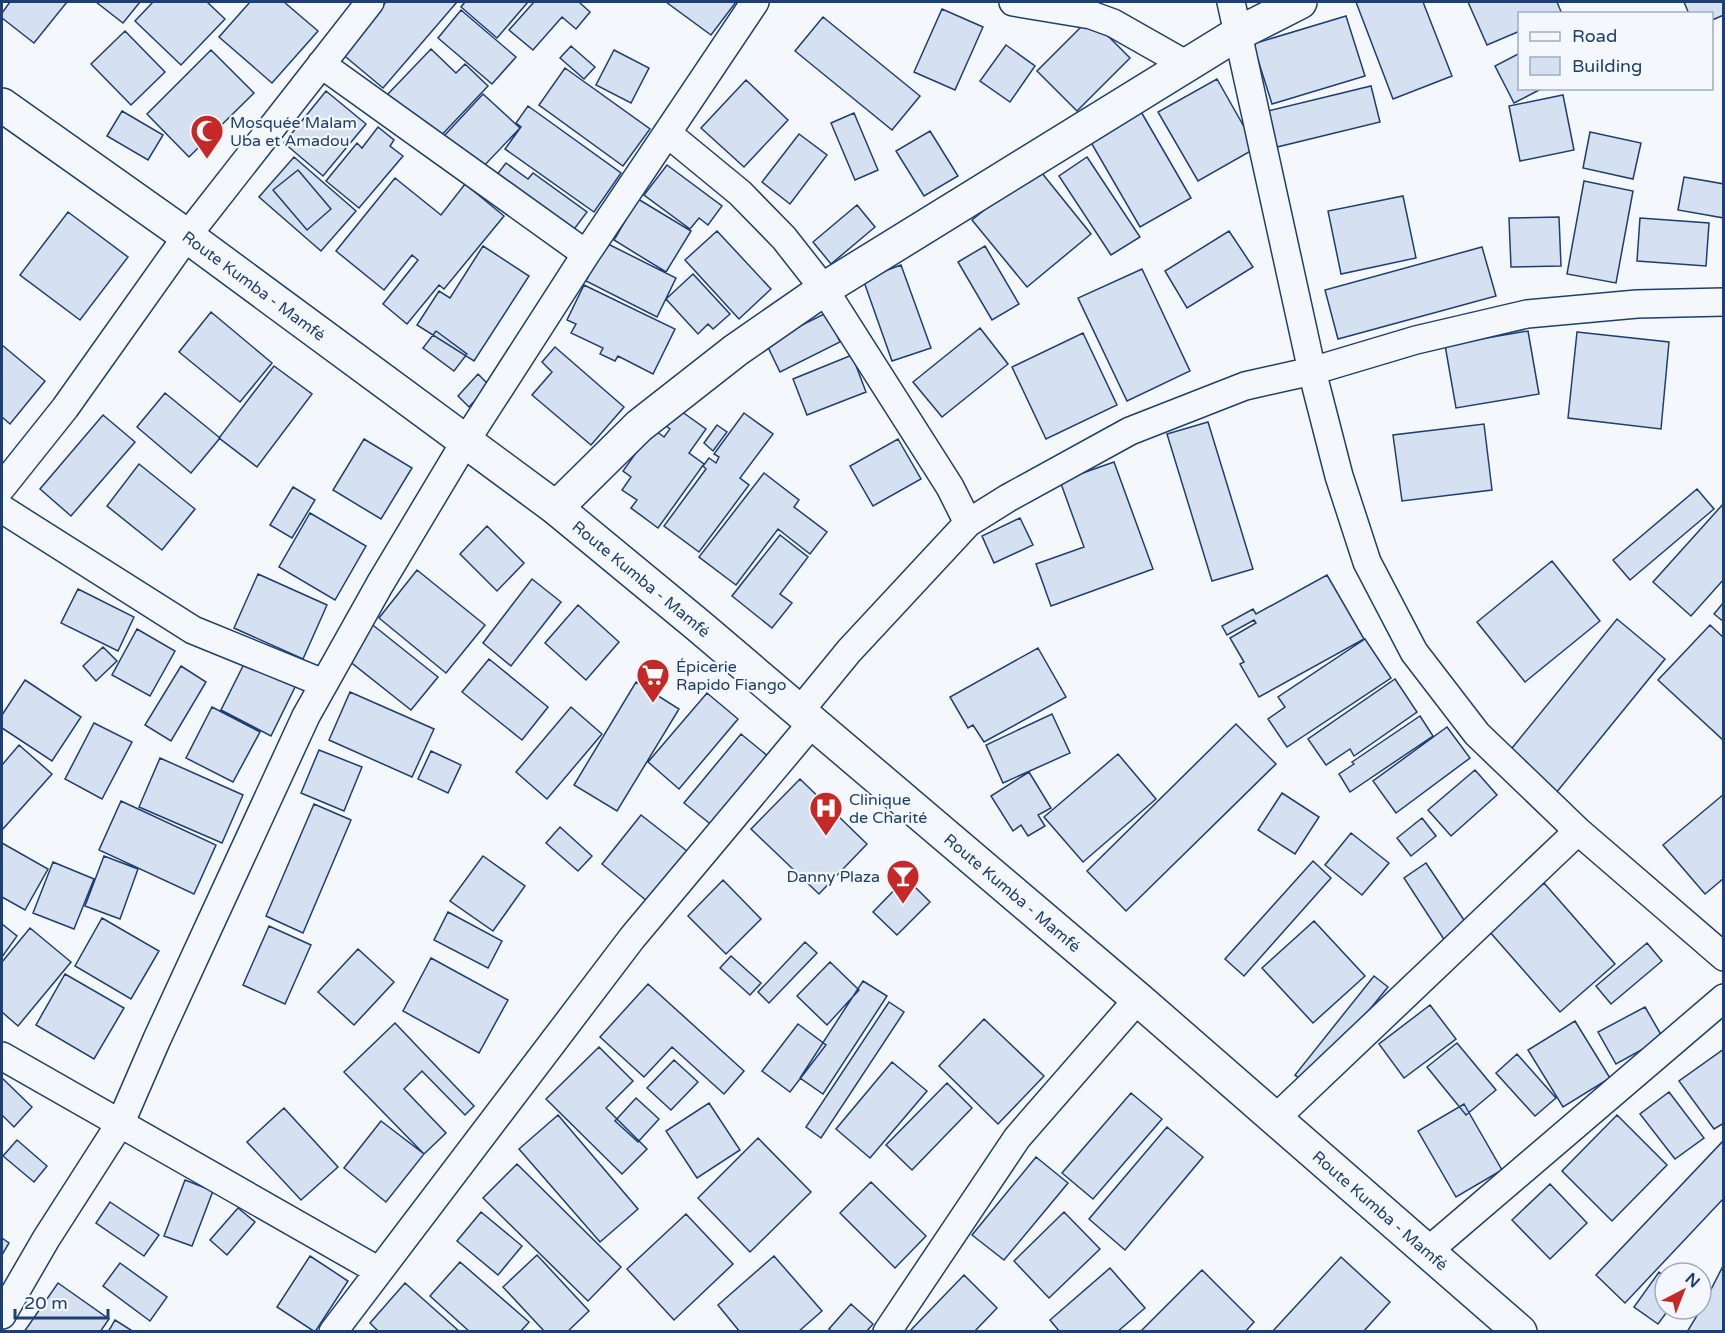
<svg xmlns="http://www.w3.org/2000/svg" width="1725" height="1333" viewBox="0 0 1725 1333" font-family="'Varela Round',sans-serif">
  <style>
    .building { fill: #d5e0f0; stroke: #1d3f73; stroke-width: 1.5 }
    .lines { fill: none; stroke-linecap: round; stroke-linejoin: round }
    .street-casing { stroke: #1d3f73; stroke-width: 30 }
    .secondary-casing { stroke: #1d3f73; stroke-width: 36 }
    .highway-casing { stroke: #1d3f73; stroke-width: 36 }
    .street { stroke: #f4f7fb; stroke-width: 27 }
    .secondary { stroke: #f4f7fb; stroke-width: 33 }
    .highway { stroke: #f4f7fb; stroke-width: 33 }
    .labels { text-anchor: middle; stroke-width: 4.5; stroke-linejoin: round; paint-order: stroke }
    .poi-label { font-size: 16px; fill: #1d3f73; stroke: #f4f7fb; text-anchor: start }
    .street-label { font-size: 16px; fill: #1d3f73; stroke: #f4f7fb }
  </style>
  <rect width="100%" height="100%" fill="#f4f7fb"/>
  <path class="building" d="M10 2H67L34 43 2 18V13Z
    M96 2H140L123 23Z
    M153 2H207L225 19 181 65 135 21Z
    M250 2H284L318 31 272 83 219 37Z
    M386 2H457L383 88 341 53Z
    M465 2H528L497 38 461 7Z
    M534 2H581L580 3 590 12 576 29 562 17 533 50 509 30Z
    M666 2H736L711 35Z
    M1356 2H1423L1452 76 1393 99Z
    M1468 2H1557L1562 14H1520V31L1487 45Z
    M1684 2H1724V15L1712 20V14H1689Z
    M942 9 983 27 955 90 914 72Z
    M461 10 516 57 492 84 438 38Z
    M1346 16 1365 76 1272 104 1253 44Z
    M823 17 920 96 892 130 795 51Z
    M1090 18 1130 58 1077 111 1037 71Z
    M125 31 165 72 131 105 91 64Z
    M1006 45 1035 66 1010 102 980 81Z
    M571 46 595 67 584 79 560 58Z
    M431 49 456 73 465 64 488 86 436 141 387 95Z
    M211 50 254 93 189 157 147 114Z
    M614 50 649 68 631 103 596 85Z
    M1520 53V88H1543L1514 103 1495 66Z
    M565 68 650 129 623 166 539 105Z
    M1217 79 1256 148 1198 181 1158 112Z
    M746 80 788 120 744 167 701 128Z
    M1371 86 1380 122 1273 148 1264 112Z
    M326 91 366 124 323 176 284 143Z
    M483 94 520 128 480 170 444 136Z
    M1563 95 1574 150 1520 161 1509 106Z
    M528 106 621 173 594 212 505 149 521 127 516 123Z
    M1140 110 1191 198 1140 227 1089 139Z
    M122 111 163 135 148 160 107 136Z
    M854 113 878 170 855 180 831 123Z
    M378 127 394 140 390 146 403 156 359 208 326 181 357 143 362 148Z
    M930 131 958 176 924 196 896 151Z
    M1590 132 1641 143 1633 179 1583 168Z
    M799 134 827 155 790 204 762 182Z
    M294 157 356 211 321 251 259 197Z
    M1087 157 1140 237 1111 255 1059 176Z
    M506 163 528 179 533 173 587 212 569 236 492 181Z
    M667 165 722 206 708 225 699 218 690 229 644 195Z
    M1037 167 1091 234 1027 287 972 220Z
    M298 170 331 209 307 230 273 190Z
    M1684 177 1724 184V218L1678 210Z
    M395 178 441 215 465 184 504 216 444 289 439 285 407 324 383 304 418 260 412 255 384 290 336 251Z
    M1584 181 1633 191 1616 283 1567 274Z
    M1403 196 1416 258 1341 274 1328 211Z
    M638 199 691 231 666 272 614 240Z
    M857 205 875 227 831 264 813 242Z
    M68 212 128 257 80 320 20 275Z
    M1559 217 1561 266 1511 267 1509 218Z
    M1640 218 1709 223 1706 266 1637 261Z
    M717 231 771 289 739 319 685 260Z
    M1229 231 1253 267 1187 308 1165 271Z
    M606 243 676 278 657 317 586 281Z
    M483 246 529 276 474 361 417 325 439 291 450 298Z
    M985 246 1019 304 992 320 958 262Z
    M1482 247 1496 296 1338 339 1325 290Z
    M901 265 931 348 892 361 863 279Z
    M1142 269 1190 371 1127 401 1078 298Z
    M693 274 730 314 713 329 708 324 698 334 666 299Z
    M584 285 675 329 653 374 618 356 615 361 600 354 603 348 571 333 576 324 567 320Z
    M211 312 272 363 240 402 179 352Z
    M826 313 840 342 780 372 766 343Z
    M980 328 1008 364 942 417 913 382Z
    M436 331 467 354 454 371 423 348Z
    M1528 331 1539 394 1456 408 1445 345Z
    M1577 332 1669 342 1661 429 1568 418Z
    M1083 333 1117 405 1046 439 1012 367Z
    M2 345 45 381 10 424 2 417Z
    M555 347 624 407 591 445 532 395 552 372 542 362Z
    M852 355 866 392 807 415 793 379Z
    M274 366 312 394 257 467 219 438Z
    M478 374 489 385 469 407 458 396Z
    M165 393 220 438 191 473 137 427Z
    M678 409 706 429 689 453 704 464 658 528 631 508 637 500 622 490 631 477 623 471 653 429 664 437 670 429 666 426Z
    M744 413 773 434 740 478 749 485 699 552 664 526 706 469 703 466 709 458 716 463 719 457 714 454Z
    M103 415 135 442 71 516 40 489Z
    M1208 422 1253 569 1212 581 1167 434Z
    M1484 424 1492 490 1402 501 1393 435Z
    M717 425 727 432 713 451 704 443Z
    M364 439 412 468 381 519 333 490Z
    M898 439 921 479 873 506 850 466Z
    M1114 462 1153 569 1051 606 1036 564 1084 547 1060 481Z
    M139 464 195 509 162 550 107 506Z
    M764 473 799 500 794 507 827 532 810 554 778 529 736 585 699 557Z
    M293 487 315 500 292 538 270 525Z
    M1697 489 1714 509 1630 580 1613 560Z
    M1724 503V579L1691 616 1653 582Z
    M310 513 366 546 335 600 279 567Z
    M1020 518 1033 545 994 563 982 536Z
    M487 526 524 563 497 591 460 554Z
    M780 535 808 557 780 594 792 603 772 628 732 596Z
    M1552 561 1600 621 1525 682 1477 622Z
    M417 570 485 625 446 673 379 618Z
    M258 574 327 605 303 659 234 628Z
    M1327 575 1364 639 1259 697 1240 664 1244 662 1230 638 1256 623 1254 620 1227 635 1222 626 1253 609 1256 614Z
    M532 579 561 602 511 666 483 643Z
    M78 589 134 617 118 651 61 623Z
    M1724 602V622L1714 614Z
    M578 605 619 642 586 680 545 643Z
    M1617 619 1665 659 1556 793 1508 753Z
    M369 622 438 677 411 710 343 656Z
    M1710 625 1724 638V738L1722 739 1658 680Z
    M137 629 175 651 150 696 112 675Z
    M1365 639 1391 678 1287 747 1268 719 1285 707 1278 697Z
    M103 647 117 661 96 681 83 666Z
    M1038 648 1066 697 984 742 973 725 968 728 950 697Z
    M248 656 298 681 271 736 221 710Z
    M489 659 548 707 522 740 462 692Z
    M181 666 206 682 171 741 145 725Z
    M1395 679 1417 712 1354 756 1350 749 1326 765 1308 739Z
    M25 680 81 717 52 761 2 728V715Z
    M636 682 679 709 617 811 574 785Z
    M350 692 434 729 412 777 329 740Z
    M707 693 738 719 679 789 648 762Z
    M212 707 260 732 233 782 186 758Z
    M571 707 602 734 547 799 516 772Z
    M1052 714 1070 753 1003 783 986 745Z
    M1420 716 1433 736 1350 792 1339 774 1354 764 1352 762Z
    M94 723 132 742 102 799 65 779Z
    M1236 724 1276 764 1126 911 1087 871Z
    M1447 727 1470 758 1396 813 1373 781Z
    M741 734 769 757 713 826 684 803Z
    M19 745 52 774 2 830V765Z
    M319 750 362 767 344 811 301 793Z
    M431 751 461 765 448 793 418 779Z
    M1118 754 1156 799 1083 862 1044 817Z
    M160 758 243 795 222 843 139 807Z
    M1475 770 1497 795 1451 836 1428 810Z
    M1029 772 1051 808 1038 815 1045 826 1028 836 1021 825 1013 831 991 796Z
    M800 779 867 844 819 894 751 829Z
    M1282 793 1319 817 1295 854 1258 830Z
    M1724 794V878L1705 894 1663 845Z
    M121 801 216 845 194 894 99 850Z
    M314 804 351 820 303 933 266 916Z
    M641 815 687 851 647 901 602 864Z
    M1422 818 1436 836 1411 856 1397 838Z
    M560 827 592 856 578 871 546 843Z
    M1351 833 1389 863 1362 895 1325 865Z
    M2 843 48 869 25 910 2 897Z
    M104 856 138 869 120 919 85 906Z
    M483 856 525 886 493 931 450 901Z
    M1313 861 1331 878 1244 976 1225 959Z
    M53 862 94 879 74 929 33 913Z
    M1426 863 1468 926 1445 941 1404 878Z
    M906 878 930 902 897 935 873 912Z
    M723 880 761 919 726 954 688 916Z
    M1544 883 1615 964 1560 1012 1489 931Z
    M448 912 502 941 488 968 434 940Z
    M102 918 159 951 131 999 75 966Z
    M1314 921 1365 976 1313 1023 1262 968Z
    M2 924 17 936 2 957Z
    M269 926 311 945 285 1004 243 985Z
    M30 928 71 962 18 1026 2 1012V962Z
    M805 942 817 953 769 1003 758 992Z
    M1647 943 1662 961 1611 1004 1596 986Z
    M358 949 394 982 354 1025 318 992Z
    M731 956 761 983 750 995 720 968Z
    M431 958 508 1000 479 1053 403 1011Z
    M830 962 859 990 827 1025 797 996Z
    M65 974 124 1008 94 1059 36 1025Z
    M1374 976 1388 987 1308 1085 1295 1075Z
    M863 981 887 996 823 1094 800 1078Z
    M648 984 744 1071 724 1094 672 1047 644 1077 600 1037Z
    M889 1002 904 1012 821 1138 806 1127Z
    M1430 1005 1456 1039 1404 1078 1379 1044Z
    M1645 1007 1663 1038 1616 1064 1598 1032Z
    M984 1019 1044 1076 998 1124 939 1066Z
    M1575 1021 1610 1078 1563 1107 1528 1050Z
    M395 1023 474 1106 465 1115 422 1071 404 1089 446 1133 424 1154 344 1072Z
    M798 1024 826 1045 790 1092 762 1071Z
    M1457 1043 1496 1090 1466 1115 1427 1067Z
    M599 1047 633 1081 606 1108 647 1149 622 1174 546 1099Z
    M1724 1049V1123L1714 1129 1679 1081Z
    M1517 1054 1556 1098 1535 1116 1496 1073Z
    M674 1060 698 1082 671 1110 647 1088Z
    M892 1062 927 1091 870 1158 836 1129Z
    M2 1078 32 1107 14 1127 2 1115Z
    M947 1083 972 1108 912 1170 886 1145Z
    M1669 1092 1704 1138 1675 1159 1640 1114Z
    M1131 1093 1162 1119 1093 1199 1062 1173Z
    M636 1098 659 1119 638 1142 615 1121Z
    M709 1103 740 1150 697 1178 666 1131Z
    M1464 1104 1502 1170 1456 1197 1418 1131Z
    M284 1108 338 1167 301 1200 247 1142Z
    M558 1115 638 1209 600 1242 519 1149Z
    M1617 1115 1667 1165 1612 1221 1562 1171Z
    M381 1121 424 1154 386 1202 344 1168Z
    M1167 1127 1203 1157 1125 1250 1089 1219Z
    M758 1138 811 1192 750 1252 698 1198Z
    M17 1140 47 1166 34 1182 3 1156Z
    M1724 1140V1198L1625 1303 1596 1275Z
    M1036 1157 1068 1183 1004 1260 972 1235Z
    M517 1164 621 1267 588 1301 483 1198Z
    M185 1180 213 1191 192 1246 164 1236Z
    M871 1182 926 1236 895 1268 840 1213Z
    M1550 1184 1587 1223 1550 1259 1512 1220Z
    M110 1202 159 1235 144 1256 96 1223Z
    M238 1208 255 1222 227 1255 210 1240Z
    M481 1212 522 1246 498 1275 457 1241Z
    M1064 1212 1100 1249 1049 1298 1014 1261Z
    M686 1214 733 1264 674 1320 627 1269Z
    M2 1238 9 1243 2 1255Z
    M537 1255 589 1311 567 1332H545L503 1287Z
    M310 1256 348 1281 315 1332 277 1307Z
    M774 1256 822 1311 798 1332H740L718 1305Z
    M1341 1257 1390 1302 1363 1332H1272Z
    M460 1262 529 1322 520 1332H470L430 1296Z
    M120 1263 167 1297 150 1321 103 1286Z
    M1724 1264V1332H1687L1701 1309Z
    M1110 1268 1145 1308 1117 1332H1060L1050 1320Z
    M1202 1270 1254 1322 1245 1332H1140Z
    M1659 1272 1665 1277V1309H1669L1658 1324 1634 1307Z
    M964 1275 997 1308 974 1332H909Z
    M58 1283 109 1319 100 1332H24Z
    M405 1283 460 1332H379L370 1323Z
    M851 1304 873 1324 866 1332H833L829 1329Z
    M115 1320 134 1332H108Z"/>
  <g class="lines">
    <g class="street-casing">
      <path id="street" d="M1013 2 1091 15 1113 23 1187 65
        M1231 2 1312 371 1339 476 1367 562 1414 652 1477 734 1578 831 1724 957
        M321 64 586 254
        M667 133 740 193 784 238 824 289 950 487 968 523
        M2 487 65 408 187 236 370 2
        M2 509 193 630 323 683
        M799 712 849 651 968 523 1008 498 1130 431 1245 386 1312 371 1416 340 1527 314 1637 304 1724 302
        M2 1056 379 1271
        M1276 1118 1578 831
        M1428 1251 1724 998
        M2 1315 46 1239 121 1122 157 1039 306 716 380 584 465 442 586 254 755 2
        M333 1332 632 938 812 723
        M887 1332 1017 1138 1138 999"/>
    </g>
    <g class="secondary-casing">
      <path id="secondary" d="M556 508 639 426 736 350 824 289 1237 34 1300 2"/>
    </g>
    <g class="highway-casing">
      <g id="highway">
        <path id="s1" d="M2 105 187 236 556 508 699 626 1138 999 1520 1332"/>
      </g>
    </g>
    <use href="#street" class="street"/>
    <use href="#secondary" class="secondary"/>
    <use href="#highway" class="highway"/>
  </g>
  <defs>
    <g id="mosque-pin" transform="scale(1.725)"><path d="M0 17L-7.5 6A9.5 9.5 0 1 1 7.5 6Z" fill="#c62828" stroke="#f4f7fb"/><path d="M3.5-4.9A6 6 0 1 0 3.5 4.9A5 5 0 1 1 3.5-4.9Z" fill="#fff"/></g>
    <g id="supermarket-pin" transform="scale(1.725)"><path d="M0 17L-7.5 6A9.5 9.5 0 1 1 7.5 6Z" fill="#c62828" stroke="#f4f7fb"/><path d="M-6-5.5h2.5l.6 2H6L4.5 2H-2.5L-4.4-4H-6ZM-1.5 3.2a1.3 1.3 0 1 0 .1 0ZM3 3.2a1.3 1.3 0 1 0 .1 0Z" fill="#fff"/></g>
    <g id="hospital-pin" transform="scale(1.725)"><path d="M0 17L-7.5 6A9.5 9.5 0 1 1 7.5 6Z" fill="#c62828" stroke="#f4f7fb"/><path d="M-5-5h3v3.5h4V-5h3V5h-3V1.5h-4V5h-3Z" fill="#fff"/></g>
    <g id="bar-pin" transform="scale(1.725)"><path d="M0 17L-7.5 6A9.5 9.5 0 1 1 7.5 6Z" fill="#c62828" stroke="#f4f7fb"/><path d="M-6-5H6L.8 .8V4.5H3.5V6h-7V4.5H-.8V.8Z" fill="#fff"/></g>
  </defs>
  <g fill-rule="evenodd">
    <use href="#mosque-pin" x="207" y="131"/>
    <use href="#supermarket-pin" x="653" y="675"/>
    <use href="#hospital-pin" x="826" y="808"/>
    <use href="#bar-pin" x="903" y="876"/>
  </g>
  <g class="labels">
    <g class="poi-label">
      <text x="230" y="128">Mosquée Malam<tspan x="230" dy="18">Uba et Amadou</tspan></text>
      <text x="676" y="672">Épicerie<tspan x="676" dy="18">Rapido Fiango</tspan></text>
      <text x="849" y="805">Clinique<tspan x="849" dy="18">de Charité</tspan></text>
      <text x="880" y="882" text-anchor="end">Danny Plaza</text>
    </g>
    <g class="street-label">
      <text dy="6" stroke="none"><textPath href="#s1" startOffset="310">Route Kumba - Mamfé</textPath></text>
      <text dy="6" stroke="none"><textPath href="#s1" startOffset="796">Route Kumba - Mamfé</textPath></text>
      <text dy="6" stroke="none"><textPath href="#s1" startOffset="1282">Route Kumba - Mamfé</textPath></text>
      <text dy="6" stroke="none"><textPath href="#s1" startOffset="1768">Route Kumba - Mamfé</textPath></text>
    </g>
  </g>
  <rect width="1725" height="1333" fill="none" stroke="#1d3f73" stroke-width="6"/>
  <rect x="1518" y="12" width="195" height="78" fill="#f4f7fb" stroke="#9eadc5" stroke-width="1.5"/>
  <rect x="1530" y="32" width="30" height="9" fill="#f4f7fb" stroke="#9eadc5" stroke-width="1.5"/>
  <text x="1572" y="42" font-size="18" fill="#1d3f73">Road</text>
  <rect x="1530" y="57" width="30" height="18" fill="#d5e0f0" stroke="#9eadc5" stroke-width="1.5"/>
  <text x="1572" y="72" font-size="18" fill="#1d3f73">Building</text>
  <g transform="translate(1683 1291) rotate(42)"><circle r="28" fill="#f4f7fb" stroke="#9eadc5" stroke-width="1.5"/>
  <path d="M0-4.5L10 22L0 15L-10 22Z" fill="#c62828"/>
  <text y="-9" font-size="16" font-weight="bold" text-anchor="middle" fill="#1d3f73">N</text>
  </g>
  <path d="M15 1309v9h93v-9" fill="none" stroke="#1d3f73" stroke-width="3"/>
  <text x="24" y="1309" font-size="18" fill="#1d3f73" stroke="#f4f7fb" stroke-width="4.5" paint-order="stroke">20 m</text>
</svg>
